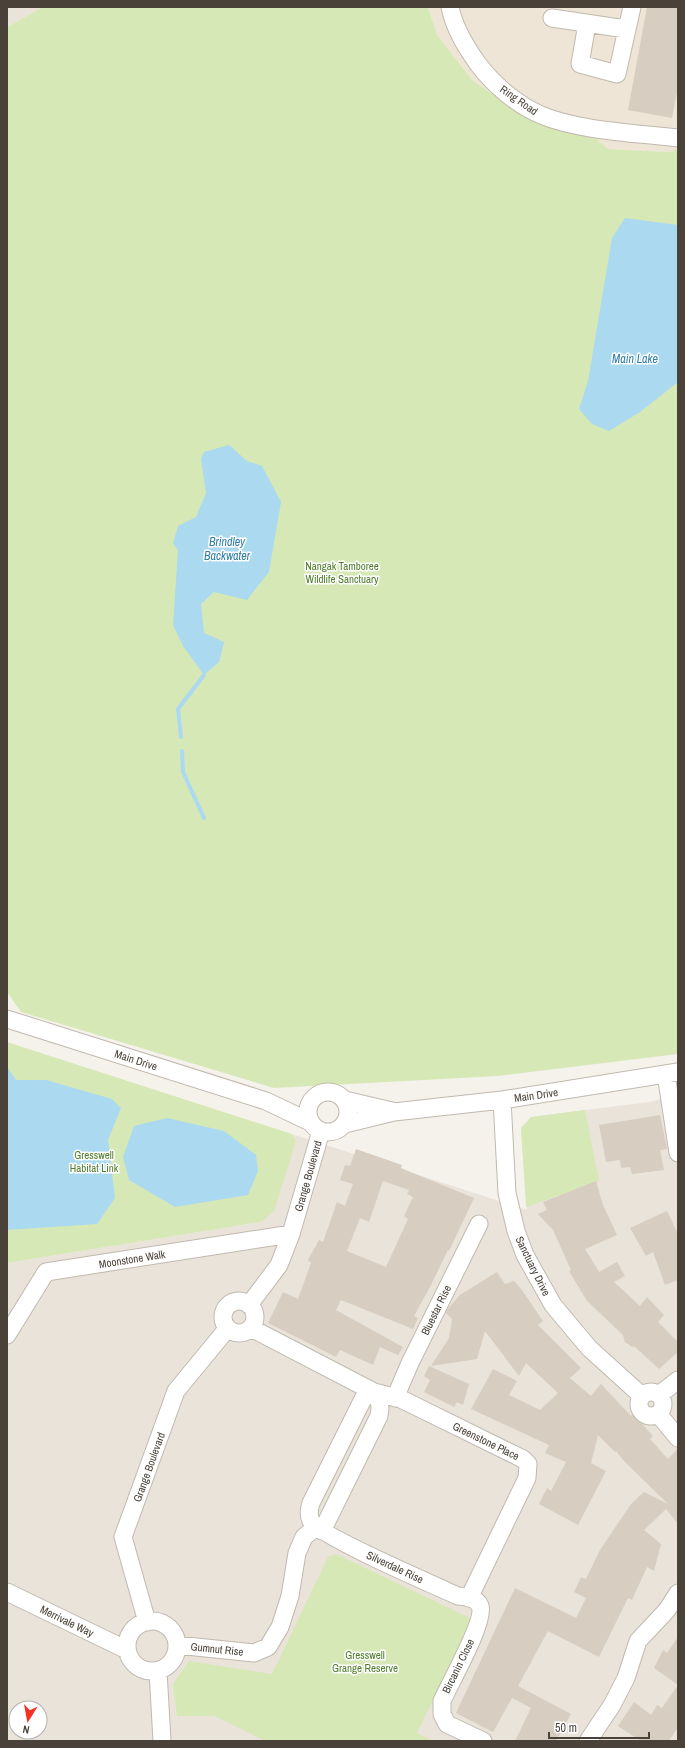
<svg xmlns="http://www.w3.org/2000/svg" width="685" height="1748" viewBox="0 0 685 1748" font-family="'Archivo Narrow',sans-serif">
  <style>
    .residential { fill: #e9e3da; fill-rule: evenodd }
    .education { fill: #eee5d6 }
    .green { fill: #d6e8b6 }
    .water { fill: #aad9f0 }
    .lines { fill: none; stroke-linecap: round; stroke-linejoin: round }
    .stream { stroke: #aad9f0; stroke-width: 4 }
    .building { fill: #d7cdc1; fill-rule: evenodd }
    .minor-casing { stroke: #c1b9ae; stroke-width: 19 }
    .minor { stroke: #fff; stroke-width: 17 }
    .labels { text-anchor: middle; stroke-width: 3; stroke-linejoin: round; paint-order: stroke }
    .street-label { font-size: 11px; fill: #4a4239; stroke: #fff }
    .park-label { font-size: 11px; fill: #517c2c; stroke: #fff }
    .water-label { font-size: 12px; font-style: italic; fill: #307da5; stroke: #fff }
  </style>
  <rect width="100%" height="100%" fill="#f5f2ec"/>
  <path class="residential" d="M7 7H43L7 27Z
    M678 1095V1741H7V1263L261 1222 296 1142 292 1134 527 1210 521 1128 531 1117 649 1102ZM16 1708H40V1732H16Z"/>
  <path class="education" d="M428 7H678V149L669 152 608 149 588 132 535 122 473 81 437 35Z"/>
  <path class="green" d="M43 7H428L437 35 473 81 535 122 588 132 608 149 669 152 678 149V1054L498 1076 274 1088 21 1012 7 992V27Z
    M7 1042 292 1134 296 1141 274 1211 261 1222 7 1263Z
    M585 1110 599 1181 526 1207 521 1128 531 1117Z
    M336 1554 472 1619 417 1733 433 1741H266L214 1716H177L173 1684 189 1661 272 1674 328 1557Z"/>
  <path class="water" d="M625 218 678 225V382L640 412 609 431 592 424 579 409 588 381 612 238Z
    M229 445 247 461 262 466 281 502 269 572 247 600 214 592 201 604 204 633 224 642 219 662 204 675 183 646 173 625 178 550 173 543 178 526 196 517 206 493 201 459 204 452Z
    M7 1067 16 1080H46L112 1099 121 1108 108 1140 115 1198 97 1224 7 1230Z
    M167 1118 224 1131 256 1155 258 1171 248 1195 175 1207 129 1180 123 1157 134 1126Z"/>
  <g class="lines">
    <path class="stream" d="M181 737 178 709 204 675
      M182 751 183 772 204 818"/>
  </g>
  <path class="building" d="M647 7H678V87L672 118 628 110Z
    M660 1115 667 1149 660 1150 664 1170 632 1174 630 1167 621 1168 620 1160 606 1162 599 1125Z
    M356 1149 402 1165 401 1168 474 1198 449 1251 448 1250 431 1285 414 1316 418 1318 413 1329 341 1300 336 1310 403 1347 398 1355 380 1347 373 1365 340 1350 336 1357 268 1323 283 1292 298 1299 311 1263 308 1260 319 1240 323 1242 337 1202 345 1206 353 1184 340 1180 345 1165 350 1166ZM383 1181 409 1190 407 1194 413 1197 404 1216 408 1219 386 1267 347 1251 360 1218 369 1222Z
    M596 1181 603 1205 617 1235 585 1249 599 1272 617 1262 625 1276 614 1282 640 1306 647 1297 664 1315 658 1322 678 1342V1352L659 1369 634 1346 632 1347 625 1342 623 1335 587 1301 569 1271 571 1270 553 1230 538 1214 547 1210 543 1202Z
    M667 1211 678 1234V1280L665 1285 653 1252 646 1256 630 1228Z
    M497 1272 505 1284 514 1281 522 1290 543 1321 538 1325 581 1368 570 1378 591 1396 601 1384 631 1416 633 1414 653 1436 650 1439 668 1459 678 1448V1524L666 1509 644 1530 661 1544 654 1571 647 1567 632 1600 628 1598 599 1657 548 1631 518 1686 571 1714 556 1741H515L531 1708 512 1698 493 1732 456 1713 515 1588 576 1618 586 1598 574 1592 581 1577 586 1579 600 1550 631 1504 644 1492 668 1504 623 1460 616 1451 615 1452 598 1435 591 1463 606 1471 578 1525 539 1504 547 1488 551 1491 566 1462 545 1453 549 1445 471 1409 493 1369 517 1381 509 1395 540 1410 558 1393 526 1363 519 1376 485 1331 477 1359 431 1366 449 1338 452 1319 446 1313 447 1310 460 1295Z
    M429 1366 469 1384 463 1405 457 1402 454 1407 424 1392 430 1380 424 1376Z
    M678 1637V1727L669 1741H641L618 1726 634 1702 651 1715 657 1705 662 1708 678 1685 654 1668 663 1650 667 1653Z"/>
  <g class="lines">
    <g class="minor-casing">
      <path id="minor" d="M450 7C454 28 466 47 478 64 494 85 517 105 541 115 579 131 637 133 678 138
        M552 18 626 29
        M587 24 580 64 617 74 632 7
        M7 1019 266 1101 310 1122
        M666 1074 678 1153
        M308 1112a20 20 0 1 1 40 0a20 20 0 1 1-40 0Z
        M345 1100 392 1111
        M502 1100 507 1193 516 1231 525 1255 553 1305 589 1348 642 1396
        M345 1124 394 1112 502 1100 678 1072
        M223 1317a16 16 0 1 1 32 0a16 16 0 1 1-32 0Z
        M249 1305 279 1265 291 1234 321 1131
        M251 1328 374 1392C380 1400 381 1406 379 1416L322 1531
        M7 1335 46 1272 291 1234
        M368 1389 311 1503C309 1509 308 1515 311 1521 318 1535 436 1586 458 1596 466 1597 476 1597 480 1606 486 1620 449 1685 442 1701V1714L447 1724 483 1741
        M639 1404a12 12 0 1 1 24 0a12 12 0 1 1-24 0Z
        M374 1392 401 1399 523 1459 528 1464 527 1478 469 1598
        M659 1395 678 1380
        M395 1398 410 1363 479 1224
        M659 1415 678 1438
        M7 1592 127 1650
        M127 1646a25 25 0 1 1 50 0a25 25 0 1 1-50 0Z
        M147 1622 123 1537 176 1391 227 1329
        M177 1645 254 1653 268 1647 280 1627 290 1596 297 1553 304 1537 316 1527
        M158 1671 162 1741
        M588 1741 612 1705 626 1678 638 1641 667 1610 678 1593"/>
    </g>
    <use href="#minor" class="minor"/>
  </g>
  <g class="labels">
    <g class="street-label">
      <text transform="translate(519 100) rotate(35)" y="4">Ring Road</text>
      <text transform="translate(136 1060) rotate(18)" y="4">Main Drive</text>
      <text transform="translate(536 1095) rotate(-8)" y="4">Main Drive</text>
      <text transform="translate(308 1176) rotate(-74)" y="4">Grange Boulevard</text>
      <text transform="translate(132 1259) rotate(-9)" y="4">Moonstone Walk</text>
      <text transform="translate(533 1266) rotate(64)" y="4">Sanctuary Drive</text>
      <text transform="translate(436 1310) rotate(-64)" y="4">Bluestar Rise</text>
      <text transform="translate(486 1441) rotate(26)" y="4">Greenstone Place</text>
      <text transform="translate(149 1467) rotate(-70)" y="4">Grange Boulevard</text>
      <text transform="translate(395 1567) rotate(25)" y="4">Silverdale Rise</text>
      <text transform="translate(67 1621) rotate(26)" y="4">Merrivale Way</text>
      <text transform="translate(217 1649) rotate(6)" y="4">Gumnut Rise</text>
      <text transform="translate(458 1666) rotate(-64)" y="4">Bircanin Close</text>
    </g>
    <g class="park-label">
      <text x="342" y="570">Nangak Tamboree<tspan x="342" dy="13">Wildlife Sanctuary</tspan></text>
      <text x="94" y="1159">Gresswell<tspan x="94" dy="13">Habitat Link</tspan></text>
      <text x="365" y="1659">Gresswell<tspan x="365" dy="13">Grange Reserve</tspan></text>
    </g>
    <g class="water-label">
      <text x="635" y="363">Main Lake</text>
      <text x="227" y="546">Brindley<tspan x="227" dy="14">Backwater</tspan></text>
    </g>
  </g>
  <rect width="685" height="1748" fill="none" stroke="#4a4239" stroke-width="16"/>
  <g transform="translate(28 1720) rotate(191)"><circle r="19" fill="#ffffff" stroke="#b7b3b0"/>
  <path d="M0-3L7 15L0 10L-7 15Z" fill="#f63023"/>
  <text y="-6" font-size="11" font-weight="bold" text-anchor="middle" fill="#4a4239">N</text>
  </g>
  <path d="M549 1732v6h100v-6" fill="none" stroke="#4a4239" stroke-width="2"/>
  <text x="555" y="1732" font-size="12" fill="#4a4239" stroke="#ffffff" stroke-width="3" paint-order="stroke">50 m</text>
</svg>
